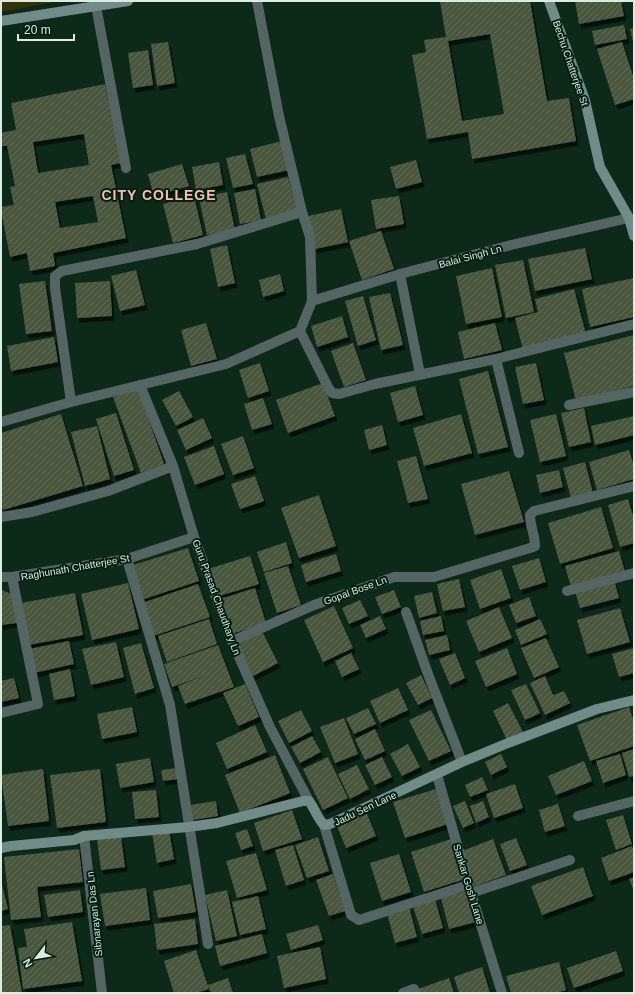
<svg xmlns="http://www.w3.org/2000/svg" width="635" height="994" viewBox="0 0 635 994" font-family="Helvetica,sans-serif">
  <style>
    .park { fill: #353205 }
    .building { fill: url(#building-hatch); fill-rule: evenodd; filter: url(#shadow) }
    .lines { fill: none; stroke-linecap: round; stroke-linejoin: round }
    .lane { stroke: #556563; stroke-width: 10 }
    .street { stroke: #556563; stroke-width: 10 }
    .secondary { stroke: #718b88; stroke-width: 10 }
    .labels { text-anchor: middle; stroke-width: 4; stroke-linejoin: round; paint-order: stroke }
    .street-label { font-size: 10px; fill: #dbece2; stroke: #031f11 }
    .district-label { font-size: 14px; font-weight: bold; letter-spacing: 1px; fill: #feb9b4; stroke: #031f11 }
  </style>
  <defs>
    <pattern id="building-hatch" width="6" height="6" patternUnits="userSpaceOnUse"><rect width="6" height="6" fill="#49573d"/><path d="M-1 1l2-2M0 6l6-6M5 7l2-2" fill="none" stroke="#636f59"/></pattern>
    <filter id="shadow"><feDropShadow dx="2.5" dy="4.5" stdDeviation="0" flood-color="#0009"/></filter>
  </defs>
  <rect width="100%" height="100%" fill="#0c291a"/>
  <path class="park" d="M1 1H60L1 12Z"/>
  <path class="building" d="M440 1H530L547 101 569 98 576 141 472 159 468 132 427 139 412 55 426 52 424 40 446 37ZM490 34 504 114 462 121 448 41Z
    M575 1H621L624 16 579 24Z
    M624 25 627 39 595 45 592 31Z
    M634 28V42H633L630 29Z
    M168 42 175 83 157 86 151 44Z
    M622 42 634 79V99L615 105 597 49Z
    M148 50 153 85 133 88 128 53Z
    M105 84 121 163 111 165 126 238 53 253 55 266 30 271 27 253 10 257 1 210V207L14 205 10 187 15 186 7 146H2L1 143V133L16 130 11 103ZM84 134 89 165 38 173 33 142ZM93 196 98 222 60 228 55 202Z
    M282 141 289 170 257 177 250 149Z
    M245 154 253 184 233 188 226 158Z
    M416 160 422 182 396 189 390 167Z
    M219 162 223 185 196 190 192 167Z
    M182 164 189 186 154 196 148 174Z
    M288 177 297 211 266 219 257 184Z
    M255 189 261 220 240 224 234 193Z
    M227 192 235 230 207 235 199 198Z
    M194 196 203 235 173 243 163 204Z
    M399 196 404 224 376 229 371 200Z
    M341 209 348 242 315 249 308 216Z
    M381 231 394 269 362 280 349 241Z
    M227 245 235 283 218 287 210 249Z
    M585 248 592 279 535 291 528 259Z
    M523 260 534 312 506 318 495 265Z
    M492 268 502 317 466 324 456 276Z
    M136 270 145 305 120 311 111 276Z
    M280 274 284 291 263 297 259 280Z
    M634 278V317L590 327 582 289Z
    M45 281 52 331 26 334 19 284Z
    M110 281 112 316 77 318 75 283Z
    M574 289 586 334 523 350 515 318 538 312 535 299Z
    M390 293 403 345 381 350 369 297Z
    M363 296 376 340 358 346 345 301Z
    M342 316 348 337 317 347 311 326Z
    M206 323 217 359 191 366 181 330Z
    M495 323 502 350 464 359 458 332Z
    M634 335V386L576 401 564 353Z
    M54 337 58 362 11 371 7 346Z
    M353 343 366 380 344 387 331 351Z
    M260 363 269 391 248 398 239 370Z
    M536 363 544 400 523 404 515 367Z
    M488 371 508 447 478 454 459 379Z
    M323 383 335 416 288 433 276 400Z
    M415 386 423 415 398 422 390 393Z
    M138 389 164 464 141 473 113 397Z
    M179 391 193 417 176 426 162 400Z
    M263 398 272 424 252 430 244 404Z
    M584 408 591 442 569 447 561 413Z
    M116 413 134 470 114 476 96 419Z
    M61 414 83 486 3 510 1 503V433Z
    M461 414 472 453 424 466 413 428Z
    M556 414 566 456 540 462 530 420Z
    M634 416V435L595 445 591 426Z
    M203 418 212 438 186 450 177 430Z
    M382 425 387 445 369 450 364 430Z
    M97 426 110 479 85 486 71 432Z
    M243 436 254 468 233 475 221 444Z
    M214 446 224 474 195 485 184 457Z
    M629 450 634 466V479L597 490 589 462Z
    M416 456 428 499 408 503 397 461Z
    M585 462 593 493 571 498 563 468Z
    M559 470 563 487 540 493 536 475Z
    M509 471 524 522 475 535 461 484Z
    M255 476 264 501 240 509 231 484Z
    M319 495 336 546 299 558 281 508Z
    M628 499 634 519V543L620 547 608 505Z
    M601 507 613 548 560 564 548 523Z
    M286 542 292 563 264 572 257 552Z
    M188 548 199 581 144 599 133 565Z
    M619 551 625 572 571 587 565 566Z
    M336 554 341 571 306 582 301 565Z
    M250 556 259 584 219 596 211 568Z
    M539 558 546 582 520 590 512 566Z
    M288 566 301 605 277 613 264 573Z
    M501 569 511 598 480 609 470 580Z
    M459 579 465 607 443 611 437 584Z
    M614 580 619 598 580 608 575 591Z
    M128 583 139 629 92 640 81 594Z
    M198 584 210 617 153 636 142 603Z
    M255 588 266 623 231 634 220 599Z
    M1 590 15 595 17 623 1 625Z
    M394 590 401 607 382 614 375 597Z
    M432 592 437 613 419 618 414 596Z
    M75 593 83 635 28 645 21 603Z
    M529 597 536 616 516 623 509 605Z
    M360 600 368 616 349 624 342 608Z
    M334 606 353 648 323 662 304 620Z
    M499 607 512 638 479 652 466 621Z
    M620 608 630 642 587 654 577 620Z
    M380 616 386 629 366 638 360 625Z
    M441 616 444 631 423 635 420 621Z
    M209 619 217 644 167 662 158 636Z
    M540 619 547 634 521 645 515 630Z
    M262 631 278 663 253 676 237 644Z
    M447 635 450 650 429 655 425 640Z
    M546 638 559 667 534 678 521 648Z
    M69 641 74 664 34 673 29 649Z
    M116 642 124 677 91 685 82 649Z
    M141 643 154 688 135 694 123 648Z
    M218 645 234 687 185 704 178 686 206 675 172 687 164 664Z
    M507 648 517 674 486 687 475 661Z
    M634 648V673L619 677 612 654Z
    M351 653 359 669 342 677 335 661Z
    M455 653 465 678 450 685 439 659Z
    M70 669 75 696 54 700 49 674Z
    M421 675 432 698 418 705 406 683Z
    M545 676 553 695 564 691 570 703 545 715 530 683Z
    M14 678 19 698 1 702V681Z
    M245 684 259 717 238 726 223 693Z
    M526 684 540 713 525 720 511 690Z
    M398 688 408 710 380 723 370 701Z
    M508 703 523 732 507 740 493 711Z
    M132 707 137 732 102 739 97 714Z
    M629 707 634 722V746L590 761 577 725Z
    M368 708 376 724 354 734 346 718Z
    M301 710 312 731 289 743 278 721Z
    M431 710 451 751 429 761 409 720Z
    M344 718 358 754 335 763 320 727Z
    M255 725 267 752 227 769 216 743Z
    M375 729 385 751 365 760 355 739Z
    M312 736 321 752 300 763 291 747Z
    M408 744 420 767 402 776 390 754Z
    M634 749V776L629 777 622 753Z
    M501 754 507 767 491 775 485 762Z
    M620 754 626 775 603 783 596 761Z
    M275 755 290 793 240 813 225 775Z
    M328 757 348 798 323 810 303 769Z
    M382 757 392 777 375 785 365 765Z
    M150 758 154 782 120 788 116 764Z
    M584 761 592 781 556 795 548 776Z
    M357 765 369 789 350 799 338 774Z
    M177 768 178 779 163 781 161 770Z
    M43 769 49 821 8 826 1 775Z
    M100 769 106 822 57 828 50 775Z
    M482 777 488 790 470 797 465 785Z
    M515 784 523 808 494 818 486 794Z
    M436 789 448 824 405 838 393 802Z
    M156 790 159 817 135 819 132 792Z
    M216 801 218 816 193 820 190 805Z
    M465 801 474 823 463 828 453 806Z
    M483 801 489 817 476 823 470 806Z
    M558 804 565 826 545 832 539 810Z
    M292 810 302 839 263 851 254 823Z
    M367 814 376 836 346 848 337 826Z
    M623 815 632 844 616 850 606 820Z
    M247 829 253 846 241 850 235 833Z
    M169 830 174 859 157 863 152 833Z
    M121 837 125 867 101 870 97 839Z
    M318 837 329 871 307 878 295 845Z
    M516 838 527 865 510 871 500 844Z
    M451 839 465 879 424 892 411 852Z
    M493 839 506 875 475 886 462 851Z
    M293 845 304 880 286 886 275 850Z
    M632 846 634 851V872L609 881 601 858Z
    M79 849 83 882 37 887 41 917 11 920 4 857Z
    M256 853 267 890 237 898 226 861Z
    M399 854 411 892 382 901 370 863Z
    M583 867 593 896 542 915 531 886Z
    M333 874 345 911 329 916 316 880Z
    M634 877V891L629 879Z
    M1 880 8 909 1 911Z
    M191 884 196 912 158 918 153 891Z
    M146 888 150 920 105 926 100 894Z
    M80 890 83 912 48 917 44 895Z
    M227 890 237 936 216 941 205 895Z
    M468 891 476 922 449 929 441 898Z
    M258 896 266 929 240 935 232 902Z
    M435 899 443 928 422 934 413 906Z
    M409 907 417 937 395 943 387 913Z
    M195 919 198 944 157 950 154 924Z
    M72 922 82 981 23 989 18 948 27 947 24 929Z
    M10 925 22 993H1V926Z
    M318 925 323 940 291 950 286 934Z
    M262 934 267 953 220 966 215 946Z
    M320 947 326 979 284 988 277 956Z
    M196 950 209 989 196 993H174L164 961Z
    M616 951 623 971 574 988 567 968Z
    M559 962 566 990 556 993H511L506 976Z
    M482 967 490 993H459L454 977Z
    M228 978 233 993H211L208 985Z
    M449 978 454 993H419L418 989Z"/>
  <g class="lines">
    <path class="lane" d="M569 405 634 392
      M127 559 170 705 208 944
      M1 713 38 704 12 577
      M403 993 414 989 416 993"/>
    <path class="street" d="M96 6 126 168
      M400 274 420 374
      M312 301 400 274 511 245 629 218
      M300 331 328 387 332 393 339 394 375 384 496 359 634 324
      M496 359 519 453
      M140 385 173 466 194 537 232 641 270 727 309 801
      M71 402 55 288V276L62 271 197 244 302 212
      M1 422 71 402 226 364 300 331 312 301 310 237 302 212 279 116 257 1
      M1 517 32 512 108 491 173 466
      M1 577H12L127 559 194 537
      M567 591 634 573
      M406 612 428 674 462 762
      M232 641 314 605 394 577H434L530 548 535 546C535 535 530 526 530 515L534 511 634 486
      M437 775 471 893 502 993
      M578 816 634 801
      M324 825 351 915 359 920 468 885
      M84 836 102 993
      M471 893 570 860"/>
    <path class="secondary" d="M549 1 585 100 600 167 629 218 634 236
      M1 21 128 1
      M1 848 11 846 74 840 84 836 188 827 217 823 303 801H309C315 809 317 818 324 825L330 824 462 762 508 743 597 709 634 700"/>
  </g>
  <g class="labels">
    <g class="street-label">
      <text transform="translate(571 63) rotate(71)" y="4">Bechu Chatterjee St</text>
      <text transform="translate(470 256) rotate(-15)" y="4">Balai Singh Ln</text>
      <text transform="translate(75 567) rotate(-10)" y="4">Raghunath Chatterjee St</text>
      <text transform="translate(355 590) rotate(-20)" y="4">Gopal Bose Ln</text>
      <text transform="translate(217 597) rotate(70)" y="4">Guru Prasad Chaudhary Ln</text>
      <text transform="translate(365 808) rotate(-25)" y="4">Jadu Sen Lane</text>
      <text transform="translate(469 884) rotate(73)" y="4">Sankar Gosh Lane</text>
      <text transform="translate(94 914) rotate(-96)" y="4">Sibnarayan Das Ln</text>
    </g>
    <g class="district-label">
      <text x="159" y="200">CITY COLLEGE</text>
    </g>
  </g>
  <rect width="635" height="994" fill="none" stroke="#dbece2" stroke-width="4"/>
  <g transform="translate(36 958) rotate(239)" stroke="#031f11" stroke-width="3" paint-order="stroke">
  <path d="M0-3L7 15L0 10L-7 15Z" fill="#dbece2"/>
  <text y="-6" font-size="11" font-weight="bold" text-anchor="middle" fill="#dbece2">N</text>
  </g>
  <path d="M18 34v6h56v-6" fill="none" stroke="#dbece2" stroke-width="2"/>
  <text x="24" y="34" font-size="12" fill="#dbece2" stroke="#031f11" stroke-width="3" paint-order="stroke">20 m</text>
</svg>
